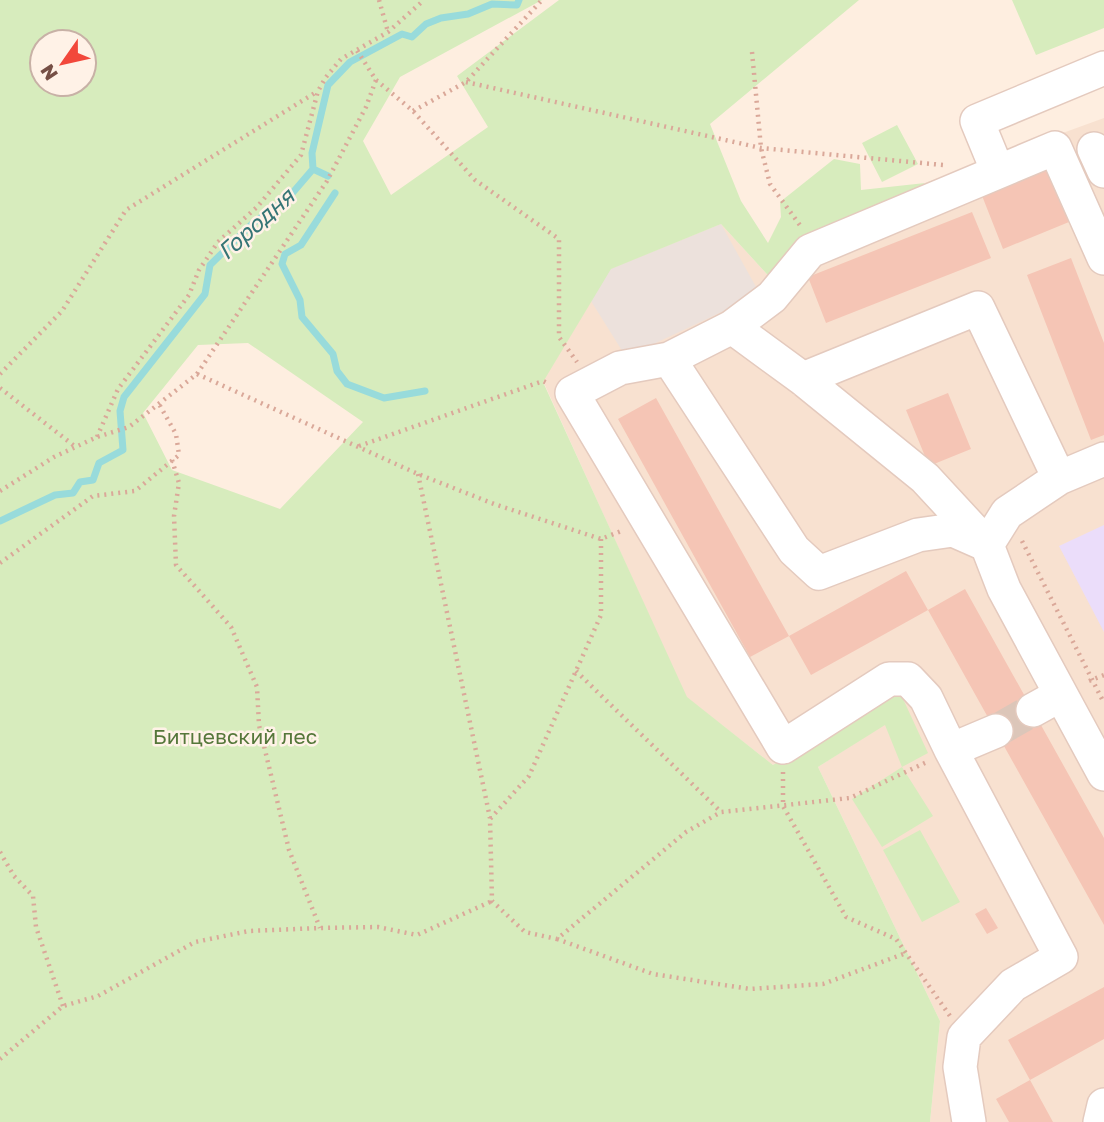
<svg xmlns="http://www.w3.org/2000/svg" width="1104" height="1122" viewBox="0 0 1104 1122" font-family="'Golos Text',sans-serif">
  <style>
    .residential { fill: #f8e1d0 }
    .industrial { fill: #ece1dc }
    .education { fill: #ebddfa }
    .green { fill: #d7ecbd; fill-rule: evenodd }
    .lines { fill: none; stroke-linecap: round; stroke-linejoin: round }
    .stream { stroke: #98dbdb; stroke-width: 7 }
    .building { fill: #f5c5b5 }
    .minor-tunnel { stroke: #dcc6b9; stroke-width: 33; stroke-dasharray: 33 17; stroke-linecap: butt }
    .minor-casing { stroke: #e4cabe; stroke-width: 36 }
    .path { stroke: #daa899; stroke-width: 4.5; stroke-dasharray: 2 5; stroke-linecap: butt }
    .minor { stroke: #fff; stroke-width: 33 }
    .labels { text-anchor: middle; stroke-width: 5; stroke-linejoin: round; paint-order: stroke }
    .park-label { font-size: 21px; fill: #55773a; stroke: #fff2e7 }
    .water-label { font-size: 23px; font-style: italic; fill: #357576; stroke: #fff2e7 }
  </style>
  <rect width="100%" height="100%" fill="#feeee0"/>
  <path class="residential" d="M1104 118V1122H930L940 1021 818 767 885 724 897 688 773 765 686 697 543 381 610 269 721 224 776 284 925 183Z"/>
  <path class="industrial" d="M721 224 760 294 626 357 591 301 610 269Z"/>
  <path class="education" d="M1104 525V632L1059 546Z"/>
  <path class="green" d="M0 0H542L400 77 363 141 391 195 488 127 457 76 559 0H859L710 124 741 201 768 243 781 217 780 202 834 159 860 164 861 190 925 183 776 284 721 224 611 269 543 382 687 697 773 765 898 688 928 753 902 767 933 816 882 847 852 799 902 767 885 725 818 767 940 1021 930 1122H0ZM42 42H84V84H42ZM248 343 363 422 280 509 172 470 143 413 198 345Z
    M1012 0H1104V28L1036 55Z
    M897 125 918 164 882 182 862 143Z
    M920 830 960 902 922 922 883 850Z"/>
  <g class="lines">
    <path class="stream" d="M313 169 328 176
      M335 193 301 245 285 254 282 264 300 300 302 317 333 354 337 371 347 384 384 398 425 391
      M0 521 55 495 73 493 80 482 93 480 99 463 123 450 120 411 124 397 205 294 210 265 252 224 289 197 313 169 312 153 328 85 350 62 402 34 412 37 426 24 441 18 468 14 492 4 517 5 519 0"/>
  </g>
  <path class="building" d="M1043 157 1069 222 1003 249 977 183Z
    M972 212 991 258 826 323 808 277Z
    M1071 258 1104 343V435L1091 440 1027 275Z
    M948 393 971 449 929 466 906 410Z
    M656 398 789 636 906 571 928 610 965 589 1104 838V925L928 610 811 675 789 636 750 657 618 419Z
    M986 908 998 928 987 934 975 914Z
    M1104 987V1039L1030 1080 1008 1040Z
    M1030 1080 1053 1122H1009L996 1099Z"/>
  <g class="lines">
    <path class="minor-tunnel" d="M996 731 1033 710"/>
    <g class="minor-casing">
      <path id="minor" d="M1094 149 1104 171
        M998 172 977 121 1104 68
        M732 327 772 297 810 251 1055 148 1104 258
        M669 359 794 550 819 573 918 535 953 530 987 545 925 478 803 379 732 327 669 359 620 368 572 393 783 747 889 679H908L926 698 951 750
        M803 379 978 308 1059 478
        M1104 459 1059 478 1007 513 987 545 1004 589 1104 774
        M1033 710 1060 695
        M969 1122 960 1067 964 1037 1013 985 1061 957 951 750 996 731
        M1100 1122 1104 1105"/>
    </g>
    <path class="path" d="M379 0 388 32
      M752 52 761 148 770 184 802 228
      M376 80 413 111 475 180 559 239V337L577 362
      M466 82 761 148 943 165
      M413 111 466 82 542 0
      M0 374 62 311 126 210 318 91
      M197 374 327 181 366 107 376 80 356 49
      M0 388 77 448
      M97 437 118 389 189 295 199 270 218 242 257 207 301 155 318 91 326 77 341 59 388 32 424 0
      M359 446 543 381 549 384
      M172 460 179 483 174 516 176 565 231 627 257 687 259 725 289 850 320 928
      M418 474 490 818
      M0 491 54 457 97 437 129 427 197 374 418 474 494 504 601 539 624 530
      M601 539V615L529 776 490 819 492 901 525 932 557 939 686 832 721 812 850 798 929 761
      M1022 541 1104 703
      M0 563 93 496 135 491 179 455 176 434 159 404
      M576 671 721 812
      M1089 681 1104 675
      M783 772V806L846 917 896 939 950 1016
      M0 852 14 876 33 896 36 927 63 1006
      M557 939 653 974 750 989 823 984 906 953
      M0 1059 63 1006 98 996 195 942 249 931 320 928 378 927 417 935 492 901"/>
    <use href="#minor" class="minor"/>
  </g>
  <g class="labels">
    <g class="park-label">
      <text x="235" y="744">Битцевский лес</text>
    </g>
    <g class="water-label">
      <text transform="translate(256 224) rotate(-42)" y="8">Городня</text>
    </g>
  </g>
  <g transform="translate(63 63) rotate(236)"><circle r="33" fill="#fff2e7" stroke="#c8b1a6" stroke-width="2"/>
  <path d="M0-5L12 26L0 18L-12 26Z" fill="#f2483b"/>
  <text y="-10" font-size="19" font-weight="bold" text-anchor="middle" fill="#764f45">N</text>
  </g>
</svg>
